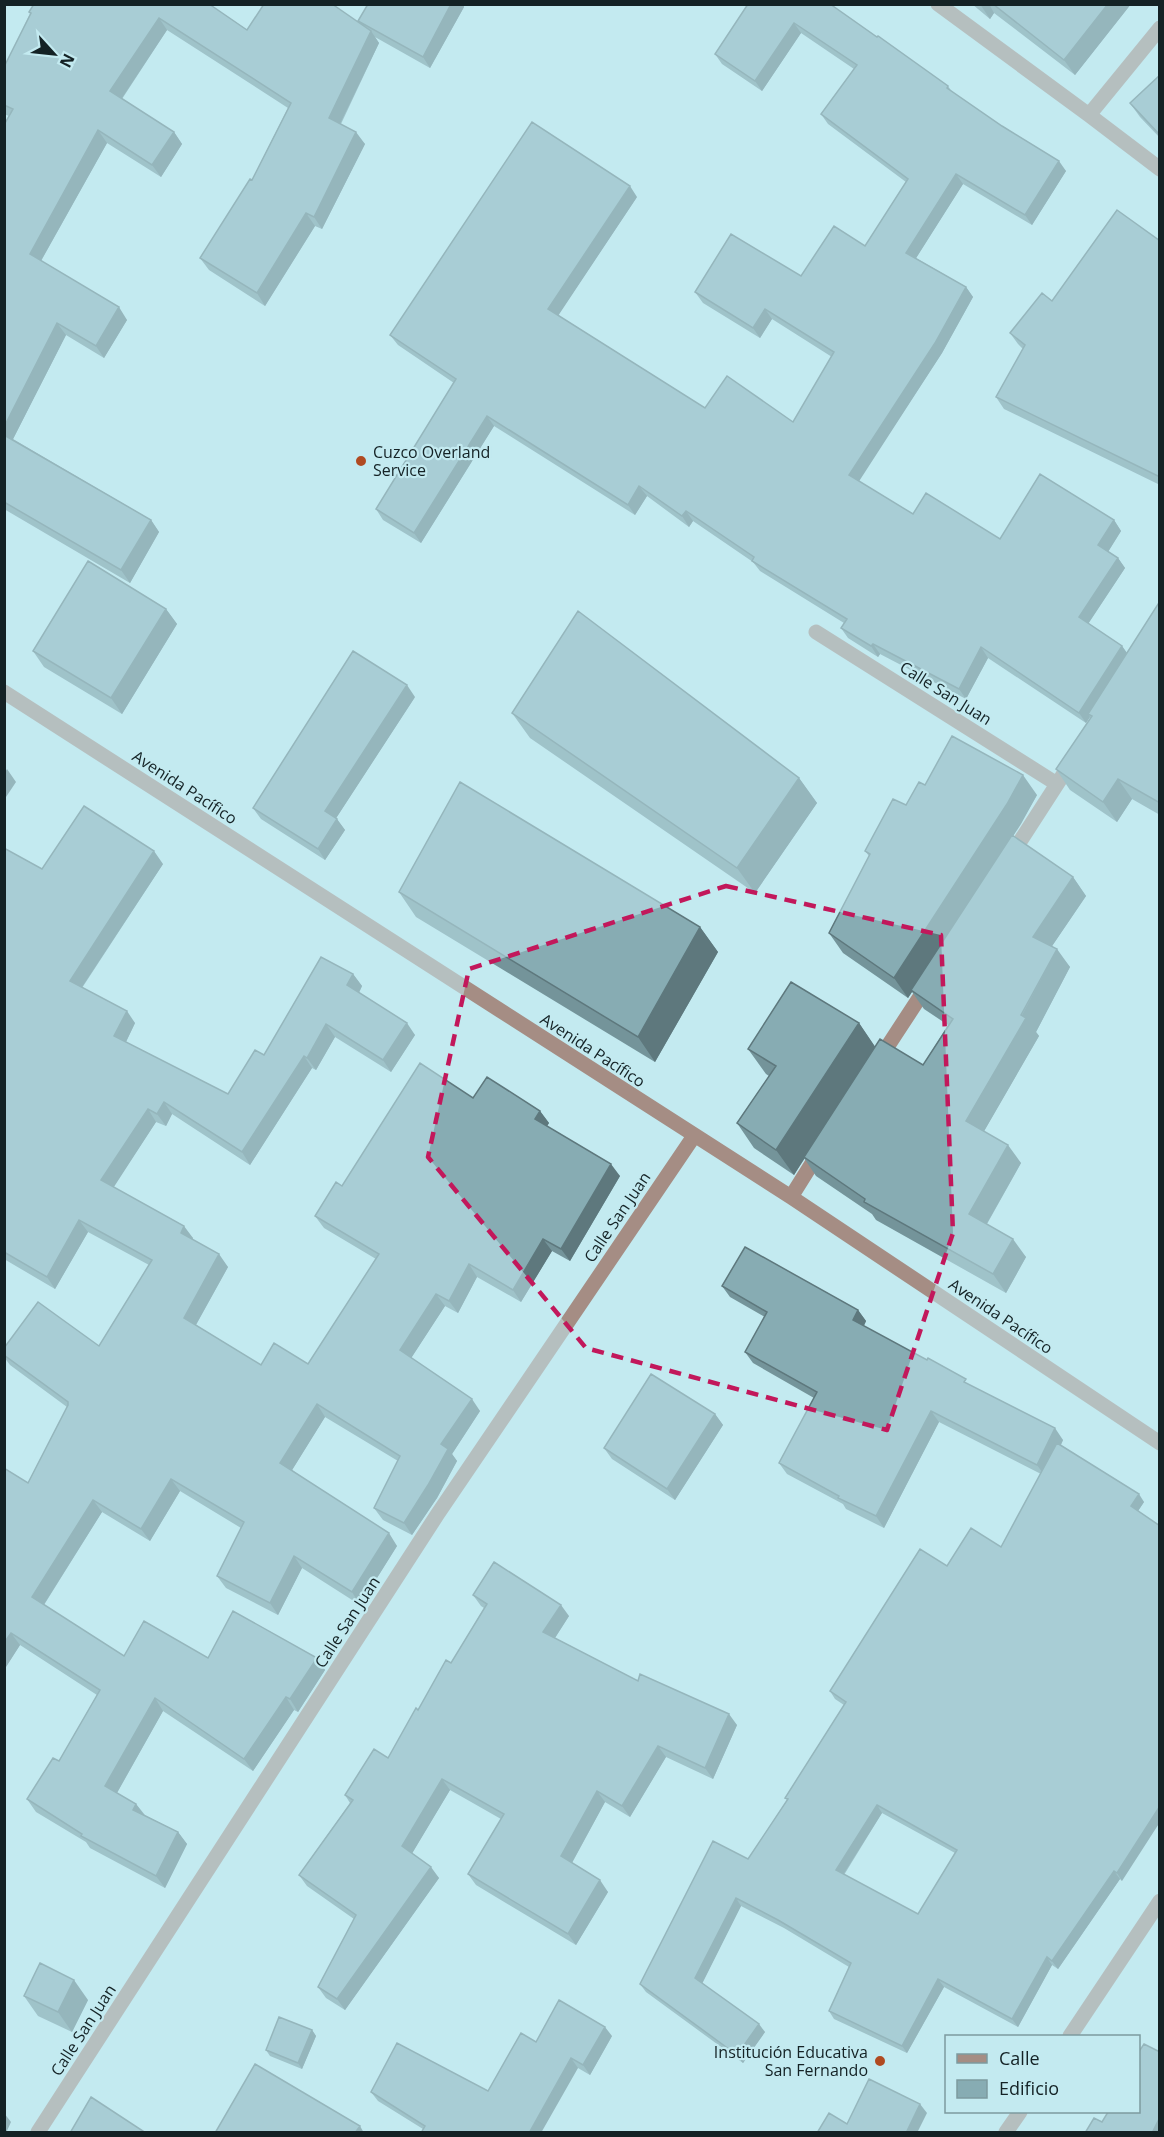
<svg xmlns="http://www.w3.org/2000/svg" width="1164" height="2137" viewBox="0 0 1164 2137" font-family="'Open Sans',sans-serif">
  <style>
    .lines { fill: none; stroke-linecap: round; stroke-linejoin: round }
    .street { stroke: #a58d84; stroke-width: 15 }
    .wall { fill: #74949a; fill-rule: evenodd }
    .shaded-wall { fill: #5e787d }
    .building { fill: #87acb3; stroke: #5e787d; stroke-width: 1.5; fill-rule: evenodd }
    .marked { fill: none; stroke: #c2185b; stroke-width: 4.5; stroke-dasharray: 12 8; stroke-linejoin: round }
    .poi-dot { fill: #b04a21; stroke: #c3eaf0; stroke-width: 2 }
    .labels { text-anchor: middle; stroke-width: 4.5; stroke-linejoin: round; paint-order: stroke }
    .poi-label { font-size: 16px; fill: #142225; stroke: #c3eaf0; text-anchor: start }
    .street-label { font-size: 16px; fill: #142225; stroke: #c3eaf0 }
  </style>
  <rect width="100%" height="100%" fill="#c3eaf0"/>
  <g class="lines">
    <path class="street" d="M938 4 1089 115 1160 169
      M1089 115 1160 28
      M816 632 1057 784
      M4 692 791 1197 1160 1443
      M1010 857 1072 761
      M878 1061 929 983
      M791 1197 821 1149
      M1070 2036 1160 1901
      M38 2132 437 1515 694 1136
      M1006 2132 1020 2112"/>
  </g>
  <path class="wall" d="M209 4 247 30 361 24 358 21 368 4H463L464 7 430 68 375 37 379 43 341 124 365 144 322 229 315 226 265 306 209 270 200 258 252 180 288 108 167 30 122 99 174 132 182 144 161 177 107 143 41 261 127 320 104 358 66 335 13 439 151 520 159 532 130 583 4 509V125L9 116 4 114V67L30 14 29 12Z
    M748 4 948 86 952 92 1066 171 1032 225 963 184 916 258 966 287 973 297 942 353 858 481 913 514 1000 539 1114 520 1121 531 1108 552 1118 558 1125 568 1088 624 1122 646 1127 653 1160 601V815L1132 799 1117 822 1070 790 1056 769 1091 717H1090L1086 723 988 658 966 699 880 654 878 657 848 638 841 628 844 623 760 571 753 562 693 521 689 527 647 496 635 515 494 426 421 543 383 520 376 509 454 383 398 345 390 335 637 197 558 315 705 408 793 422 832 357 772 319 760 338 703 303 695 292 801 276 865 246 906 182 828 124 821 114 854 69 801 33 762 91 722 64 715 54Z
    M972 4H1131L1075 75 994 13 990 19Z
    M1160 75V138L1140 117 1130 103Z
    M1160 241V485L1004 409 996 397 1023 349 1018 344 1010 333 1052 301Z
    M166 609 177 624 122 714 44 667 33 651Z
    M415 697 336 818 345 830 325 860 261 819 253 808Z
    M512 713 799 778 817 803 755 893 530 738Z
    M925 785 1037 795 1013 836 1073 877 1086 896 1052 946 1070 967 1036 1032 1039 1036 984 1131 1021 1163 987 1224 1026 1257 1006 1293 876 1220 872 1214 816 1176 804 1158 794 1175 754 1148 737 1123 769 1076 766 1074 748 1049 859 1023 875 1047 923 1065 948 1025 924 1009 912 992 908 998 843 953 829 933 869 856 865 851Z
    M4 848 42 869 163 864 82 988 135 1023 126 1042 228 1094 264 1055 353 974 362 986 359 993 415 1035 391 1072 335 1037 316 1070 312 1068 250 1165 172 1114 166 1126 156 1122 113 1187 193 1238 192 1240 228 1267 196 1325 261 1365 308 1364 376 1259 324 1228 315 1216 342 1186 473 1098 540 1111 549 1123 547 1126 620 1176 570 1261 552 1251 521 1302 477 1277 458 1313 445 1306 411 1358 480 1411 452 1454 457 1461 437 1498 412 1535 383 1520 374 1508 398 1461 325 1417 292 1470 397 1546 360 1605 302 1568 278 1615 226 1588 217 1576 241 1528 180 1491 150 1541 102 1512 44 1605 124 1656 208 1658H317L325 1670 298 1712 294 1710 253 1771 163 1711 117 1793 136 1804 145 1815 178 1832 187 1844 165 1888 90 1848 86 1842 36 1812 27 1799 59 1761 97 1695 20 1645 4 1670V1468L28 1483 67 1407 10 1365 4 1357V1348L99 1346 149 1265 88 1232 55 1289 4 1259Z
    M399 892 700 927 718 952 655 1062 416 917Z
    M722 1286 858 1310 866 1321 864 1326 969 1385 1063 1440 1061 1445 1144 1502 1138 1511 1122 1881 1120 1879 1058 1969 1052 1965 1018 2027 944 1987 907 2053 834 2019 829 2011 849 1967 784 1928 741 1906 702 1983 765 2032 743 2063 646 1992 640 1984 748 1859 787 1800 785 1798 844 1705 835 1699 830 1691 947 1566 1001 1547 1041 1474 939 1422 884 1528 846 1509 843 1504 787 1474 779 1463 814 1398 753 1363 745 1352 765 1317 730 1297ZM882 1813 955 1853 918 1914 844 1875Z
    M715 1414 723 1425 675 1500 612 1459 604 1448Z
    M473 1595 569 1616 555 1638 638 1681 737 1725 713 1779 666 1757 630 1817 605 1802 572 1863 608 1892 576 1945 476 1885 468 1874 501 1819 450 1790 412 1853 439 1878 345 2010 326 1998 318 1987 354 1919 307 1886 299 1875 350 1803 345 1795 388 1758 418 1710 451 1663 484 1608 481 1606Z
    M24 1996 88 2000 72 2032 38 2016Z
    M312 2030 316 2036 302 2069 270 2056 266 2050Z
    M612 2036 590 2075 578 2068 423 2129 378 2101 371 2092 488 2091 536 2042Z"/>
  <path class="shaded-wall" d="M451 4H463L464 7 430 68 423 57Z
    M980 4H989L994 13 990 19Z
    M1108 4H1131L1075 75 1064 60Z
    M159 18 167 30 118 104 110 91Z
    M794 23 801 33 762 91 755 81Z
    M371 31 379 43 337 130 329 118Z
    M98 130 107 143 38 266 30 254Z
    M174 132 182 144 161 177 152 165Z
    M356 132 365 144 322 229 314 217Z
    M1059 161 1066 171 1032 225 1025 215Z
    M956 174 963 184 913 263 906 253Z
    M630 186 637 197 556 319 548 309Z
    M306 213 315 226 265 306 257 293Z
    M966 287 973 297 942 353 856 486 849 475Z
    M119 307 127 320 104 358 96 346Z
    M765 309 772 319 760 338 753 328Z
    M57 323 66 335 10 445 4 437V427Z
    M487 416 494 426 421 543 414 533Z
    M639 486 647 496 635 515 628 505Z
    M686 511 693 521 689 527 682 516Z
    M151 520 159 532 130 583 121 570Z
    M1114 520 1121 531 1106 555 1098 545Z
    M1118 558 1125 568 1086 627 1079 617Z
    M166 609 177 624 122 714 111 698Z
    M873 644 880 654 878 657 871 646Z
    M1122 646 1129 656 1088 714 1090 717 1086 723 1079 713Z
    M981 647 988 658 966 699 959 689Z
    M407 685 415 697 333 823 325 811Z
    M7 769 16 782 4 800V774Z
    M1023 775 1037 795 1021 824 908 998 894 978Z
    M799 778 817 803 755 893 737 868Z
    M1118 779 1132 799 1117 822 1103 802Z
    M337 819 345 830 325 860 318 849Z
    M154 851 163 864 78 993 70 981Z
    M1073 877 1086 896 1046 955 1033 937Z
    M700 927 718 952 655 1062 638 1037Z
    M1057 949 1070 967 1036 1032 1039 1036 979 1140 966 1121Z
    M353 974 362 986 356 998 347 985Z
    M127 1011 135 1023 123 1048 114 1036Z
    M407 1023 415 1035 391 1072 383 1060Z
    M859 1023 876 1048 794 1175 776 1150Z
    M326 1024 335 1037 316 1070 307 1058Z
    M304 1056 312 1068 250 1165 242 1152Z
    M164 1102 172 1114 166 1126 157 1114Z
    M148 1109 156 1122 110 1193 101 1180Z
    M540 1111 549 1123 544 1131 535 1119Z
    M1008 1145 1021 1163 982 1232 969 1214Z
    M611 1164 620 1176 570 1261 561 1249Z
    M79 1220 88 1232 55 1289 47 1277Z
    M184 1226 193 1238 189 1246 181 1233Z
    M543 1239 552 1251 521 1302 513 1290Z
    M1013 1239 1026 1257 1006 1293 993 1274Z
    M219 1254 228 1267 193 1330 184 1318Z
    M469 1264 477 1277 458 1313 449 1301Z
    M436 1294 445 1306 408 1363 400 1350Z
    M858 1310 866 1321 861 1331 853 1320Z
    M472 1399 480 1411 452 1454 457 1461 437 1498 412 1535 404 1523 441 1444Z
    M317 1404 325 1417 289 1475 280 1463Z
    M931 1411 939 1422 884 1528 876 1516Z
    M715 1414 723 1425 675 1500 667 1489Z
    M1055 1428 1063 1440 1045 1476 1037 1465Z
    M171 1479 180 1491 150 1541 141 1529Z
    M1139 1494 1144 1502 1136 1514 1131 1506Z
    M93 1500 102 1512 41 1609 32 1597Z
    M389 1533 397 1546 360 1605 352 1592Z
    M294 1556 302 1568 278 1615 270 1603Z
    M561 1605 569 1616 551 1644 543 1632Z
    M11 1633 20 1645 4 1670V1643Z
    M317 1658 325 1670 298 1712 290 1699Z
    M286 1697 294 1710 253 1771 244 1759Z
    M155 1698 163 1711 114 1798 105 1786Z
    M729 1714 737 1725 713 1779 705 1768Z
    M658 1746 666 1757 630 1817 622 1806Z
    M442 1779 450 1790 410 1857 402 1846Z
    M597 1791 605 1802 569 1868 561 1856Z
    M136 1804 145 1816 133 1810Z
    M877 1805 882 1813 841 1878 836 1870Z
    M1160 1806V1822L1122 1881 1117 1873Z
    M178 1832 187 1844 165 1888 156 1876Z
    M431 1867 439 1878 345 2010 337 1999Z
    M1114 1871 1120 1879 1058 1969 1052 1961Z
    M600 1880 608 1892 576 1945 568 1934Z
    M736 1898 741 1906 701 1986 695 1978Z
    M1047 1957 1052 1965 1018 2027 1012 2019Z
    M938 1979 944 1987 907 2053 902 2046Z
    M74 1980 88 2000 72 2032 58 2012Z
    M759 2024 765 2032 743 2063 737 2055Z
    M605 2027 612 2036 590 2075 583 2065Z
    M312 2030 316 2036 302 2069 298 2063Z
    M571 2058 578 2068 541 2133H529Z
    M920 2104 927 2113 917 2133H906Z
    M4 2113 11 2122 6 2133H4Z
    M1160 2117V2133H1152Z
    M360 2126 364 2133H355Z"/>
  <path class="building" d="M34 4H209L247 30 264 4H332L371 31 329 118 356 132 314 217 306 213 257 293 200 258 250 179 252 180 291 103 159 18 110 91 174 132 152 165 98 130 30 254 119 307 96 346 57 323 4 427V125L13 109 4 105V67L31 13 29 12Z
    M368 4H451L423 57 358 21Z
    M748 4H830L877 37 878 36 948 86 947 88 1002 126 1059 161 1025 215 956 174 906 253 966 287 935 343 849 475 913 514 926 493 1000 539 1040 474 1114 520 1098 545 1118 558 1079 617 1122 646 1079 713 981 647 959 689 873 644 871 646 841 628 847 619 752 561 754 557 686 511 682 516 639 486 628 505 487 416 414 533 376 509 456 379 390 335 532 122 630 186 548 309 705 408 727 376 793 422 834 352 765 309 753 328 695 292 731 234 801 276 834 226 865 246 908 179 821 114 857 65 794 23 755 81 715 54Z
    M993 4H1108L1064 60Z
    M1160 75V135L1130 103Z
    M1117 210 1160 241V477L996 397 1025 345 1010 333 1042 293 1052 301Z
    M4 435 151 520 121 570 4 502Z
    M88 561 166 609 111 698 33 651Z
    M1160 601V803L1118 779 1103 802 1056 769 1092 716 1088 714Z
    M578 611 799 778 737 868 512 713Z
    M353 651 407 685 325 811 337 819 318 849 253 808Z
    M952 736 1023 775 1007 804 894 978 829 933 870 854 865 851 893 799 906 805 919 782 925 785Z
    M460 782 700 927 638 1037 399 892Z
    M84 806 154 851 70 981 127 1011 114 1036 228 1094 255 1050 264 1055 321 957 353 974 347 985 407 1023 383 1060 326 1024 307 1058 304 1056 242 1152 164 1102 157 1114 148 1109 101 1180 184 1226 181 1233 219 1254 184 1318 261 1365 274 1343 308 1364 379 1254 315 1216 336 1182 342 1186 420 1063 473 1098 487 1077 540 1111 535 1119 611 1164 561 1249 543 1239 513 1290 469 1264 449 1301 436 1294 400 1350 472 1399 441 1444 448 1449 428 1485 404 1523 374 1508 400 1456 317 1404 280 1463 389 1533 352 1592 294 1556 270 1603 217 1576 244 1522 171 1479 141 1529 93 1500 32 1597 124 1656 144 1621 208 1658 233 1611 317 1658 290 1699 286 1697 244 1759 155 1698 105 1786 136 1804 133 1810 178 1832 156 1876 81 1836 82 1834 27 1799 53 1758 59 1761 100 1690 11 1633 4 1643V1468L28 1483 68 1405V1402L4 1355V1348L38 1302 99 1346 152 1260 79 1220 47 1277 4 1252V848L42 869Z
    M1012 835 1073 877 1033 937 1057 949 1021 1015 1026 1018 966 1121 1008 1145 969 1214 1013 1239 993 1274 864 1202 865 1199 804 1157 880 1039 923 1065 953 1019 911 990Z
    M791 982 859 1023 776 1150 737 1123 776 1066 748 1049Z
    M745 1247 858 1310 853 1320 927 1360 928 1358 966 1379 964 1382 1055 1428 1037 1465 931 1411 876 1516 838 1498 839 1496 779 1463 817 1392 745 1352 767 1312 722 1286Z
    M651 1374 715 1414 667 1489 604 1448Z
    M1057 1443 1139 1494 1131 1506 1160 1526V1806L1117 1873 1114 1871 1052 1961 1047 1957 1012 2019 938 1979 902 2046 829 2011 851 1963 778 1920 736 1898 695 1978 759 2024 737 2055 640 1984 713 1841 748 1859 788 1799 785 1798 846 1702 830 1691 920 1549 947 1566 971 1528 1001 1547ZM877 1805 957 1850 918 1914 836 1870Z
    M494 1562 561 1605 543 1632 638 1681 640 1674 729 1714 705 1768 658 1746 622 1806 597 1791 561 1856 600 1880 568 1934 468 1874 504 1814 442 1779 402 1846 431 1867 337 1999 318 1987 356 1915 299 1875 353 1800 345 1795 374 1749 388 1758 416 1708 418 1710 446 1660 451 1663 487 1604 473 1595Z
    M40 1963 74 1980 58 2012 24 1996Z
    M559 2000 605 2027 583 2065 571 2058 529 2133H421L425 2126 371 2092 397 2043 488 2091 521 2033 536 2042Z
    M279 2017 312 2030 298 2063 266 2050Z
    M1144 2044 1160 2052V2117L1152 2133H1085L1094 2118 1102 2122 1108 2112H1138V2053Z
    M255 2064 360 2126 355 2133H215Z
    M869 2079 920 2104 906 2133H817L829 2113 847 2124Z
    M91 2097 146 2133H70Z"/>
  <path d="M0 0H1164V2137H0ZM726 886 941 935 953 1233 887 1430 586 1348 428 1157 469 969Z" fill="#c3eaf0" fill-opacity=".55" fill-rule="evenodd"/>
  <path class="marked" d="M726 886 941 935 953 1233 887 1430 586 1348 428 1157 469 969Z"/>
  <g class="poi-dot">
    <circle cx="361" cy="461" r="6"/>
    <circle cx="880" cy="2061" r="6"/>
  </g>
  <g class="labels">
    <g class="poi-label">
      <text x="373" y="458">Cuzco Overland<tspan x="373" dy="18">Service</tspan></text>
      <text x="868" y="2058" text-anchor="end">Institución Educativa<tspan x="868" dy="18">San Fernando</tspan></text>
    </g>
    <g class="street-label">
      <text transform="translate(946 693) rotate(32)" y="6">Calle San Juan</text>
      <text transform="translate(185 787) rotate(33)" y="6">Avenida Pacífico</text>
      <text transform="translate(593 1050) rotate(33)" y="6">Avenida Pacífico</text>
      <text transform="translate(617 1217) rotate(-56)" y="6">Calle San Juan</text>
      <text transform="translate(1001 1316) rotate(34)" y="6">Avenida Pacífico</text>
      <text transform="translate(347 1622) rotate(-57)" y="6">Calle San Juan</text>
      <text transform="translate(83 2030) rotate(-57)" y="6">Calle San Juan</text>
    </g>
  </g>
  <rect width="1164" height="2137" fill="none" stroke="#142225" stroke-width="12"/>
  <rect x="945" y="2035" width="195" height="78" fill="#c3eaf0" stroke="#7d9a9f" stroke-width="1.5"/>
  <rect x="957" y="2054" width="30" height="9" fill="#a58d84" stroke="#7d9a9f" stroke-width="1.5"/>
  <text x="999" y="2065" font-size="18" fill="#142225">Calle</text>
  <rect x="957" y="2080" width="30" height="18" fill="#87acb3" stroke="#7d9a9f" stroke-width="1.5"/>
  <text x="999" y="2095" font-size="18" fill="#142225">Edificio</text>
  <g transform="translate(54 54) rotate(117)" stroke="#c3eaf0" stroke-width="4.5" paint-order="stroke">
  <path d="M0-4.5L10 22L0 15L-10 22Z" fill="#142225"/>
  <text y="-9" font-size="16" font-weight="bold" text-anchor="middle" fill="#142225">N</text>
  </g>
</svg>
